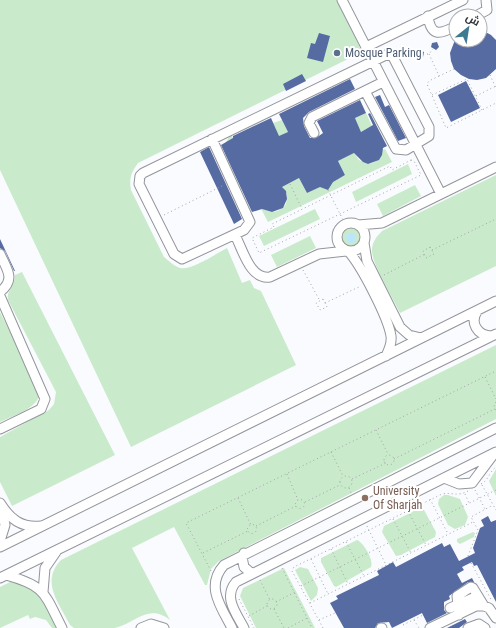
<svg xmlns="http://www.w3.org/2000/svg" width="496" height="628" viewBox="0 0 496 628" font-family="'Roboto Condensed',Cairo,sans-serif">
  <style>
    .green { fill: #c9ebcb }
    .water { fill: #bce6fd }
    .building { fill: #566ba1 }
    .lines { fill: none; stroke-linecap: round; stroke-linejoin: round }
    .minor-casing { stroke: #93969c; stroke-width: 11 }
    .path { stroke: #a3a4a7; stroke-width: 1; stroke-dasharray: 1 3; stroke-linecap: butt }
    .minor { stroke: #fff; stroke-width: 9 }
    .service-dot { fill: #5c6f8a; stroke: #fff; stroke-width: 1.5 }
    .education-dot { fill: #8d6e63; stroke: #fff; stroke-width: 1.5 }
    .labels { text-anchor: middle; stroke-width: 4; stroke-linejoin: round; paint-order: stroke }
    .service-label { font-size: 12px; fill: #4e5e75; stroke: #fff; text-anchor: start }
    .education-label { font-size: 12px; fill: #785e54; stroke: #fff; text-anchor: start }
  </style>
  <rect width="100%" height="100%" fill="#fafbfe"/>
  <path class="green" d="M0 0H338L361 50 354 56 138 163C131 173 129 178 131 190L164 257C169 261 174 266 180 268 191 271 217 253 227 248L242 283 250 280 254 288 261 291 296 365 131 447 0 170Z
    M366 113 372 126 361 132 355 118Z
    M282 120 288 132 251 150 276 129 273 123Z
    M231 134 260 192 262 208C271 214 279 213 286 204L287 194 282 187 299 178 307 193 345 175 338 161 354 153 359 160 368 164C377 162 382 159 382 150L385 149 392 162 268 222 226 142Z
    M408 164 412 174 356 202 352 192Z
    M496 175V266L400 313C394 300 371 263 372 250 372 242 377 236 382 231Z
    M415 185 421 196 383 216 377 204Z
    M315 209 320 219 264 246 259 236Z
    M340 238a11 11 0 1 1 22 0a11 11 0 1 1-22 0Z
    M310 236 316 248 277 267 271 255Z
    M22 272 115 455 12 506 0 482V437L49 410 54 404 56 392 8 300C6 291 15 285 15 275Z
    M0 312 40 390C41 408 14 415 0 422Z
    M496 345V419L219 561 211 569 207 585H205L174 527 132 548 170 620C148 603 136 623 115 628 103 628 87 628 74 628L70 625C59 603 40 582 61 560Z
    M496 469V496L489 481Z
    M444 495H448L460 499 468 517 465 525 455 529 448 525 438 504 439 499Z
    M420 508 424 510 436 532 435 537 401 555 396 556 382 532 384 526Z
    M473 532 475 533 474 537 460 544 457 542V539Z
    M357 540C364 543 374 560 371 567L336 587 334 586 321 562V558Z
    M300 567 308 569 318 588 317 595 311 601 295 570Z
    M284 568 315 628H256L240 596 243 588Z
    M12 581C42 584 45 605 56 628H52L46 620 35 617 30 619 28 615 0 628V587Z"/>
  <path class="water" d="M346 238a5 5 0 1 1 10 0a5 5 0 1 1-10 0Z"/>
  <path class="building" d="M480 29 491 35 496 40V69L486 78 477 80 469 79 461 75 454 69 451 61 450 53 455 40H480Z
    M319 33 330 36 323 62 307 58 311 43 315 44Z
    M437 42 439 47 436 50 431 47 432 43Z
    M419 50 424 52 423 57H418L416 53Z
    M302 74 306 81 286 91 283 84Z
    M350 79 355 89 309 112 303 118 304 126 310 138H316L323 133 317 121 360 100 366 113 355 118 361 132 373 125 368 114 370 113 387 146 383 148 382 155 379 160 368 164 363 162 354 153 338 161 345 175 333 182 328 190 320 187 307 193 299 178 282 187 286 191 287 199 283 208 272 212 262 209 252 212 221 145 233 138V136L271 118 279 136 288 132 279 114Z
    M466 81 480 108 451 122 438 95Z
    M380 95 385 107 389 105 406 138 398 141 375 97Z
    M209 147 242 219 234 224 200 152Z
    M0 239 15 271H14L5 251 0 248Z
    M488 516 491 522 496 520V602L477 565 474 566 472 562 462 567 464 570 457 574 462 583 472 578 474 582H468L449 596 450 599 444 602V610L447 613 427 623 422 613 392 628 389 622 378 623 375 628H344L330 603 338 599 336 596 379 575 377 571 393 562 396 567 442 543 444 547 450 544 459 561 475 553 473 548 480 528 484 526 481 520Z
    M465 619 467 622 459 628H447Z"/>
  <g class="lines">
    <g class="minor-casing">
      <path id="minor" d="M342 0 441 194
        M428 16C431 38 441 34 456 26
        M476 16 487 10 486 0
        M366 47 463 0
        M314 133 309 123 312 117 383 82
        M212 139 250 222 244 230 182 259 174 254 139 184 140 176 143 173 388 54 393 57 429 127V136L406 150 396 149 365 91
        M337 237a14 14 0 1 1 28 0a14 14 0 1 1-28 0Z
        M358 225 382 223 496 167
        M235 235C243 250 250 280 270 277L319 254 346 251
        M364 243 367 261 400 327 409 335 421 338
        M348 251C361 265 388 317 391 336 392 343 389 350 386 356
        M0 254C7 270 16 279 0 292
        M0 296 45 399 41 409 0 429
        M478 310C469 322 477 336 492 336
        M444 478 459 484 472 483 493 455
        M0 503C10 519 21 528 41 526
        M0 541 5 525 2 509
        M0 547 496 301
        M244 553 242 557 244 567 251 573
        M6 575C46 586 44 593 62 628
        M0 578 496 334
        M43 592 45 568 56 552
        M450 608 478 596
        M459 615 457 596 471 587 473 588 484 606
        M141 628 151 624 164 628
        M232 628C221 607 205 586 224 565L496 428
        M244 628C236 613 223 597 236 582L496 452
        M381 628H382
        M430 628 476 606H484L489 608 496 618
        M468 628 479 624 485 628"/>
    </g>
    <path class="path" d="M423 54H429L433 49
      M429 54 439 76 454 69
      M490 75 496 88
      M439 76 429 81 427 84 446 128 496 103
      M432 95 467 79 482 110
      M476 96 496 86
      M411 160 414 161 421 175 259 253 252 238 274 227 272 224 390 166 392 170Z
      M290 184 302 209
      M328 190 345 224
      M164 215 224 185
      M430 247 434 254 426 258 423 251Z
      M432 250 496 219
      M303 270 320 301
      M384 275 425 254
      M323 299 327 307 320 310 316 303Z
      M325 303 361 286
      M485 377 496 399
      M496 402 494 406 496 410
      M376 430 388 454
      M331 452 343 476
      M384 460a5 5 0 1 1 10 0a5 5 0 1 1-10 0Z
      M394 459 495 409
      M287 474 298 500
      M340 482a6 6 0 1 1 12 0a6 6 0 1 1-12 0Z
      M352 479 386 463
      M481 484C489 480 489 472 496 467
      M482 485 496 510
      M349 488 351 493
      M475 490 485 509
      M465 494 469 503
      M238 498 251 525
      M430 499 448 534
      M295.5 504a4.5 4.5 0 1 1 9 0a4.5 4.5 0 1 1-9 0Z
      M305 502 340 485
      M408 511 426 545
      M393 519 411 553
      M247.5 529a4.5 4.5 0 1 1 9 0a4.5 4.5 0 1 1-9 0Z
      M256 526 296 506
      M367 526 386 565
      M346 542 364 576
      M331 549 348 584
      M203 553 248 531
      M468 556 478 530 471 517 493 505
      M311 559 328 594
      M471 563 492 601
      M282 568 312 628
      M211 571 186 523 496 371
      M260 580 270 600
      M301 586 496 490
      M239 599 254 628
      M267 604a5 5 0 1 1 10 0a5 5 0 1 1-10 0Z
      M276 602 295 592
      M310 603 473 522
      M274 609 284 628
      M249 616 267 606
      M319 620 335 613
      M414 620 419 628
      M403 625 423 615
      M288 628 307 618
      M323 628 292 571 294 567 442 494C453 492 457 497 468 491"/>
    <use href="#minor" class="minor"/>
  </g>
  <circle class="service-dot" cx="337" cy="53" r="4"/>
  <circle class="education-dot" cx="365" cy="498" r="4"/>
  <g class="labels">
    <g class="service-label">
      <text x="345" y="57">Mosque Parking</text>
    </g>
    <g class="education-label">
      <text x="373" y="495">University<tspan x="373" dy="14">Of Sharjah</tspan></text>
    </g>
  </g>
  <g transform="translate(468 28) rotate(30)"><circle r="19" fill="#ffffff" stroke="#aeafb0"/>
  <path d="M0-3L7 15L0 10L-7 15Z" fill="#3e7a92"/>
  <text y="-6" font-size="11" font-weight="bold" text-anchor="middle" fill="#353639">ش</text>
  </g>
</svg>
